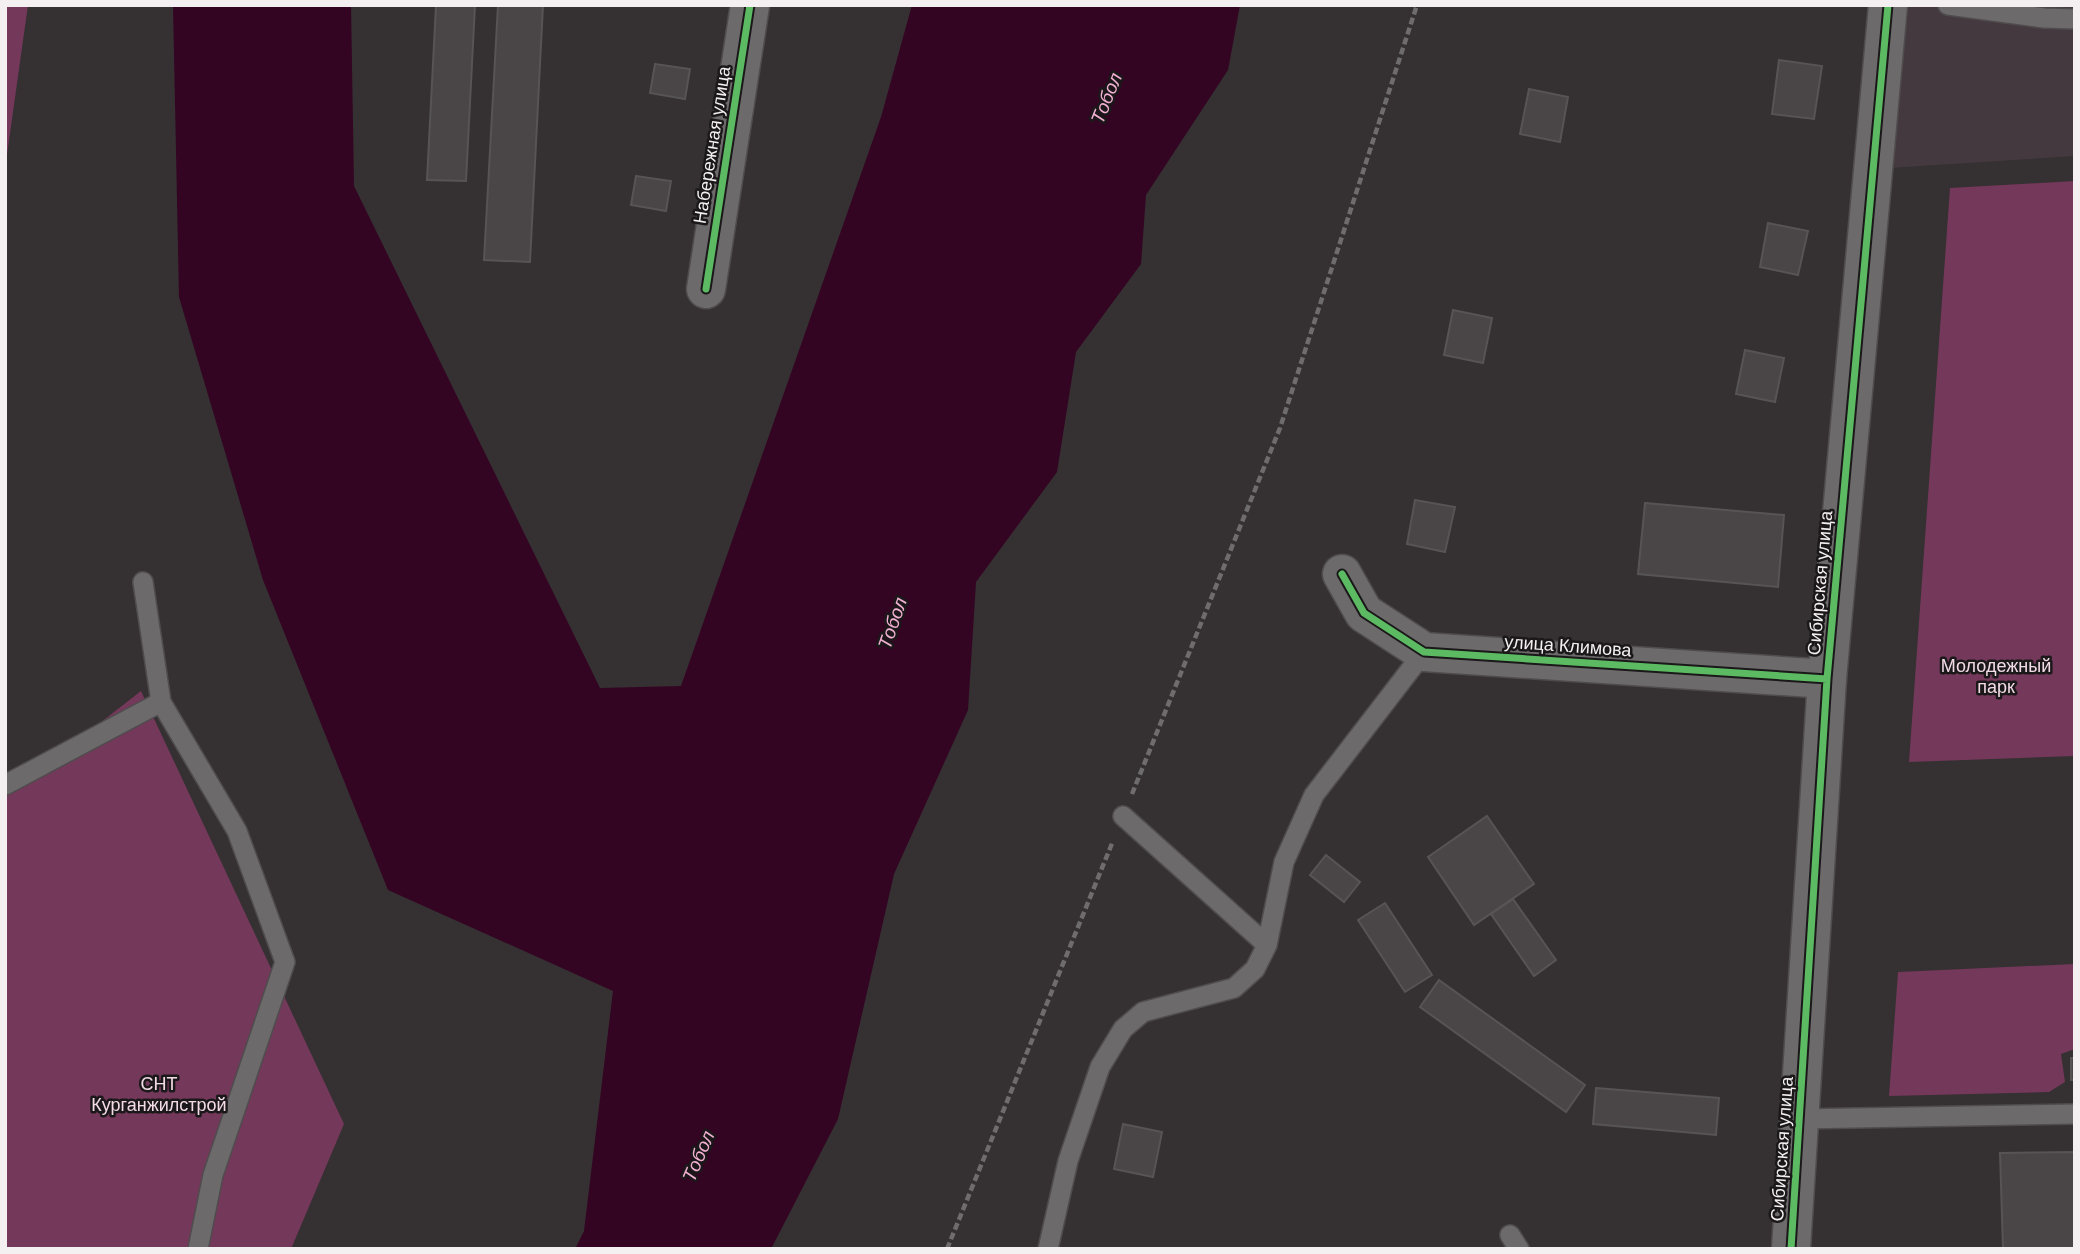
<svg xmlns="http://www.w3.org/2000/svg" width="2080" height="1254" viewBox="0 0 2080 1254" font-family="Arial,sans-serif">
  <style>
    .built { fill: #44393f }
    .green { fill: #74385a }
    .water { fill: #340423 }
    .building { fill: #4a4647; stroke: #575455; stroke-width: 2 }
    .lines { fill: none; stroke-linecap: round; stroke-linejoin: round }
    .service-casing { stroke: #504c4e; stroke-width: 22 }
    .minor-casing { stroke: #504c4e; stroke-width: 41 }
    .tertiary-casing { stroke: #504c4e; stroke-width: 41 }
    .path { stroke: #6f6c6d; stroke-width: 4.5; stroke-dasharray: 7 3.5; stroke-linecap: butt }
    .service { stroke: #6c6a6b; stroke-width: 19 }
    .minor { stroke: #6c6a6b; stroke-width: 38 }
    .tertiary { stroke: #6c6a6b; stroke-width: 38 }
    .cycleway-casing { stroke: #1b181a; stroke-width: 11 }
    .cycleway { stroke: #5cba63; stroke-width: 7 }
    .labels { text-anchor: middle; stroke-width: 5; stroke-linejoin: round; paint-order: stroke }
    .street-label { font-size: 18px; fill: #f4eff1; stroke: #1b181a }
    .park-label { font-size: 18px; fill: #f3dbe6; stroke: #1b181a }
    .water-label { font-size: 19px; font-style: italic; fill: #f2b0d2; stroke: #1b181a }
  </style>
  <rect width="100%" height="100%" fill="#353032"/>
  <path class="built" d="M1900 5H2075V156L1874 169Z"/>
  <path class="green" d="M5 5H28L5 169Z
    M2075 181V756L1909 762 1950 188Z
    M141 691 344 1124 291 1249H5V797Z
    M2075 964V1049L2061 1054 2065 1082 2049 1092 1889 1096 1898 972Z"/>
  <path class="water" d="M173 5H351L354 186 600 688 681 686 881 117 912 5H1240L1228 70 1146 195 1141 264 1076 352 1057 472 976 582 968 710 894 874 838 1119 771 1249H575L584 1231 613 991 388 890 263 580 179 297Z"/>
  <path class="building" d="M436 5H475L466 181 427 180Z
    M498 5H543L530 262 484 260Z
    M1779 60 1822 66 1814 119 1772 114Z
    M655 64 690 69 685 99 650 93Z
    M1529 89 1568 97 1560 142 1520 134Z
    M636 176 671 181 666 211 631 205Z
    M1768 223 1808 231 1798 275 1760 267Z
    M1453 310 1492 318 1483 363 1444 355Z
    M1745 350 1784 358 1775 402 1736 394Z
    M1415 500 1455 507 1445 552 1407 544Z
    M1645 503 1784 515 1778 587 1638 574Z
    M1487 816 1534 884 1474 925 1428 857Z
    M1326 855 1360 882 1344 902 1310 875Z
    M1513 899 1556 960 1534 976 1491 914Z
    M1385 903 1432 975 1405 992 1358 920Z
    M1439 980 1585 1085 1566 1112 1420 1007Z
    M2071 1058H2075V1080H2071Z
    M1596 1088 1719 1098 1716 1135 1593 1124Z
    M1123 1124 1162 1132 1153 1177 1114 1169Z
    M2075 1152V1249H2003L2000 1153Z"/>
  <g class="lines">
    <g class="service-casing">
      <path id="service" d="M1948 5 2044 18 2075 19
        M143 582 161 702
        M5 785 161 702 237 831 285 962 213 1175 198 1249
        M1123 816 1267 945
        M1799 1119 2075 1114
        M1510 1235 1519 1249
        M1048 1249 1068 1161 1100 1067 1123 1029 1143 1012 1234 988 1255 969 1267 945 1284 862 1314 795 1424 652"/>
    </g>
    <g class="minor-casing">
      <path id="minor" d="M706 289 750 5
        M1342 574 1364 613 1424 652 1827 679"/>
    </g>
    <g class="tertiary-casing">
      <path id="tertiary" d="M1791 1249 1827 679 1888 5"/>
    </g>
    <path class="path" d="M1132 794 1280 428 1417 5
      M947 1249 1113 841"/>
    <use href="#service" class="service"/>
    <use href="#minor" class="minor"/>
    <use href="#tertiary" class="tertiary"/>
    <g class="cycleway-casing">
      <path id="cycleway" d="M706 289 750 5
        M1342 574 1364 613 1424 652 1827 679
        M1791 1249 1827 679 1888 5"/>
    </g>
    <use href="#cycleway" class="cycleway"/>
  </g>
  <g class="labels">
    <g class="street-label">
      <text transform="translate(712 145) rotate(-81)" y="6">Набережная улица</text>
      <text transform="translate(1820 583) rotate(-85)" y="6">Сибирская улица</text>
      <text transform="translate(1568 646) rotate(4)" y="6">улица Климова</text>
      <text transform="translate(1782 1149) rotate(-86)" y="6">Сибирская улица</text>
    </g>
    <g class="park-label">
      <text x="1996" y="672">Молодежный<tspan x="1996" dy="21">парк</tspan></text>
      <text x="159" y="1090">СНТ<tspan x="159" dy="21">Курганжилстрой</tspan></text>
    </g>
    <g class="water-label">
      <text transform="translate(1106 98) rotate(-68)" y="7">Тобол</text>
      <text transform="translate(892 623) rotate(-71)" y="7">Тобол</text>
      <text transform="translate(698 1156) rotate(-67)" y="7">Тобол</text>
    </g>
  </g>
  <rect width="2080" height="1254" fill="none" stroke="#f4eff1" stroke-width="14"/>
</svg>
